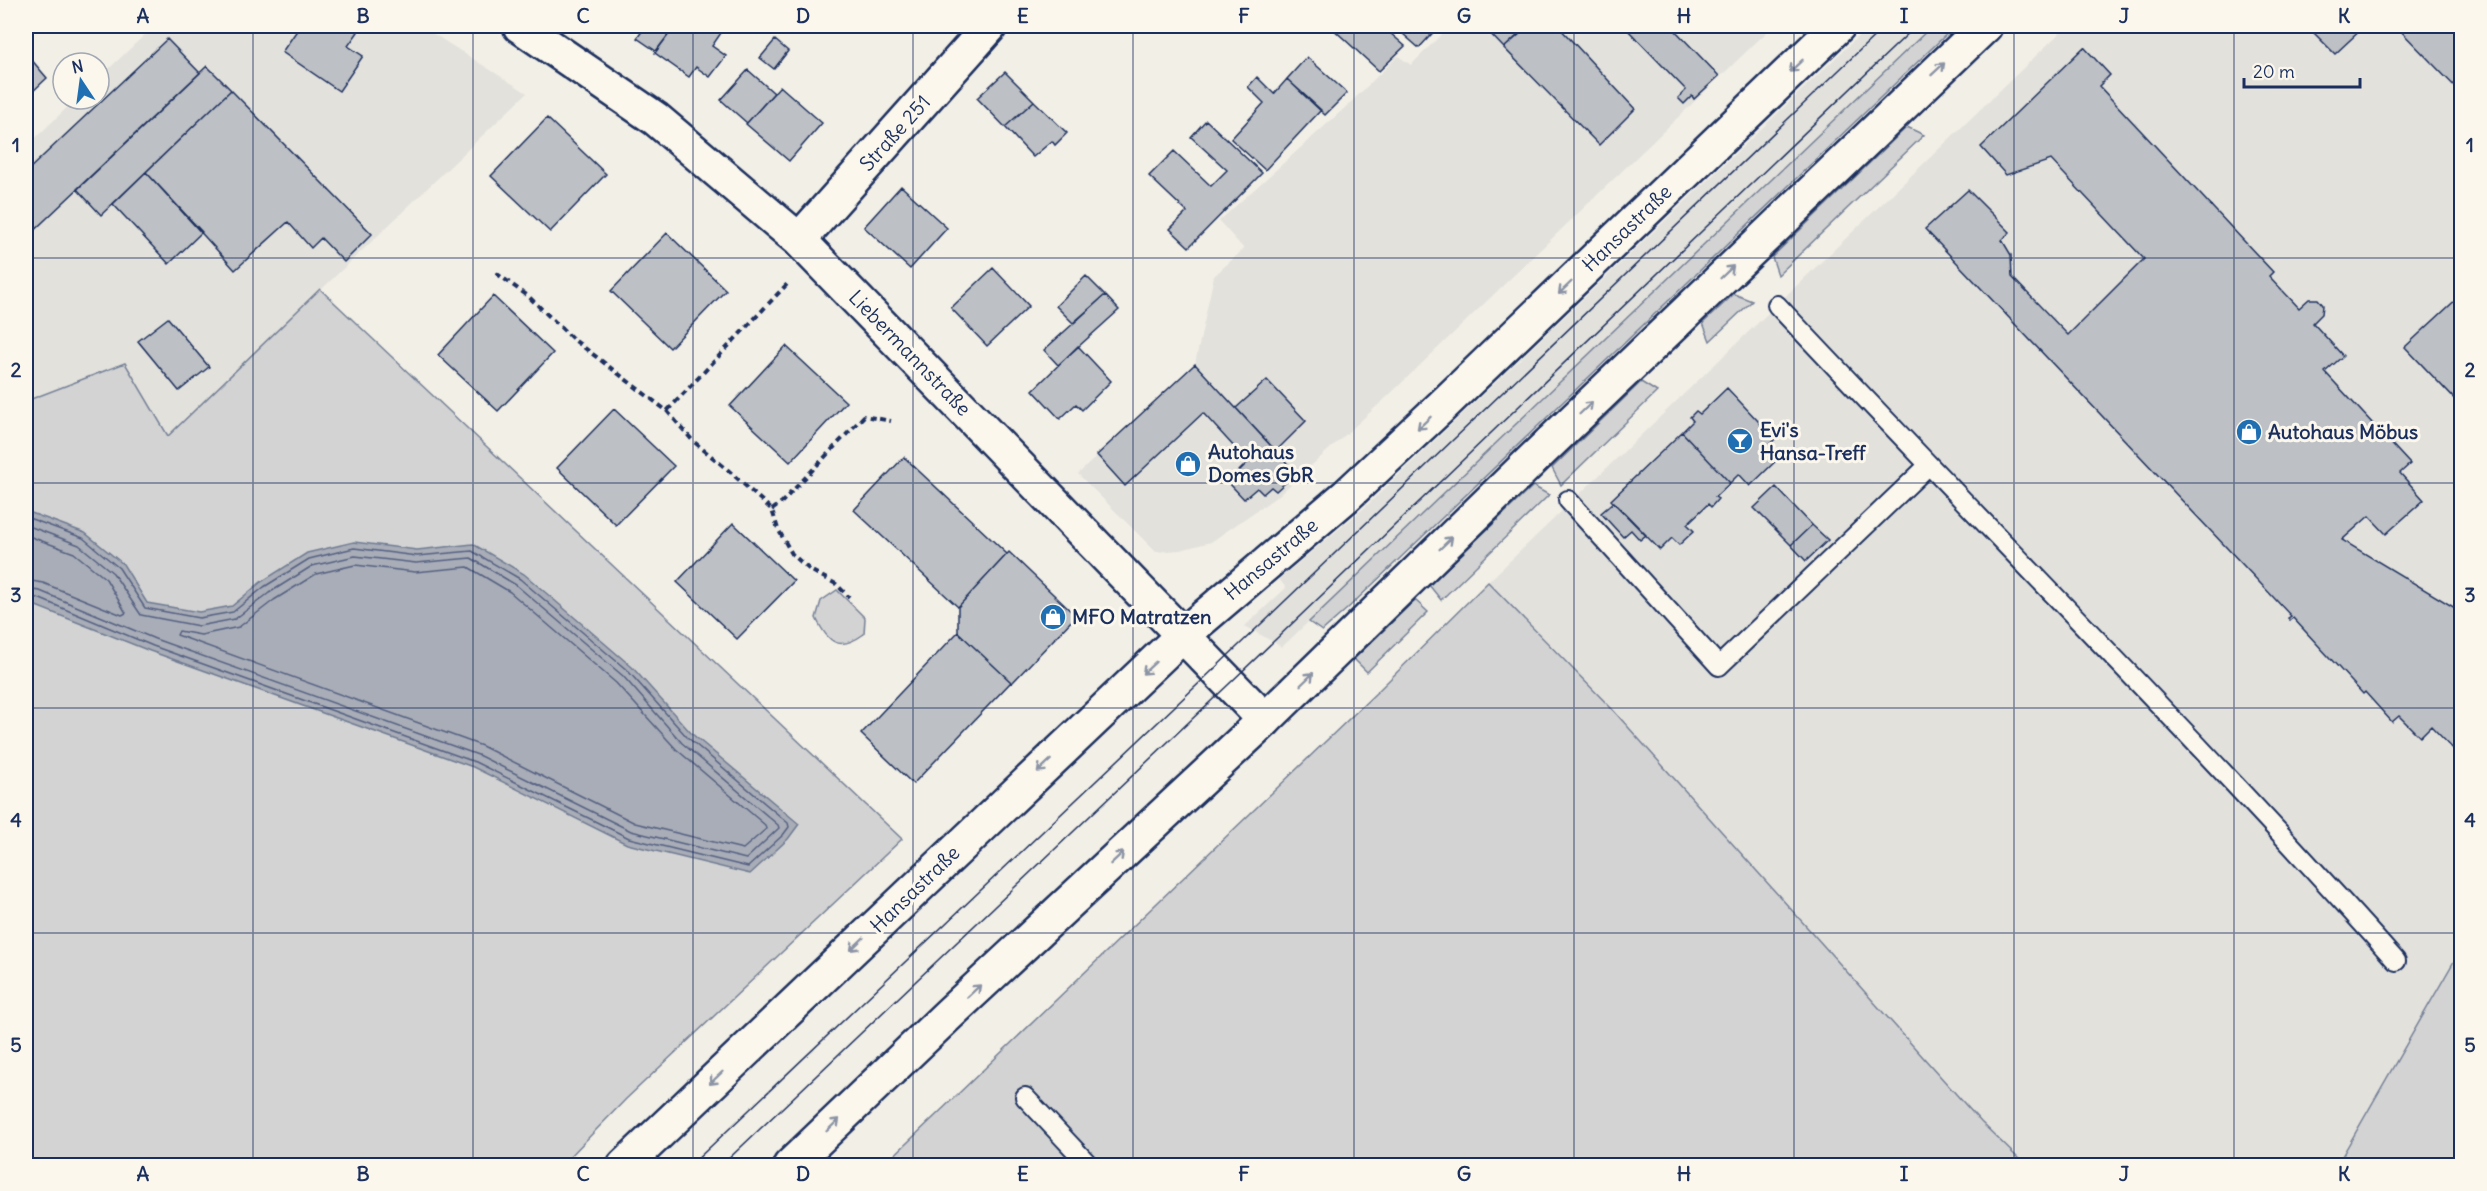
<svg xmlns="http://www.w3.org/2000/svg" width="2487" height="1191" viewBox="0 0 2487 1191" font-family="Delius,sans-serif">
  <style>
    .built { fill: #e2e1dc }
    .green { fill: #d2d3d2; stroke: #768198; stroke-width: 1.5 }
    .water { fill: #a9adb7; stroke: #707b93; stroke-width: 1.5 }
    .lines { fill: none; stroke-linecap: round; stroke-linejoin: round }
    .shore { stroke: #546182; stroke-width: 1.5 }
    .building { fill: #bdc0c4; stroke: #1b2f5e; stroke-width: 1.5 }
    .lane-casing { stroke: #1b2f5e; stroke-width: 22 }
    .street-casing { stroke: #1b2f5e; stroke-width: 38 }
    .secondary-casing { stroke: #1b2f5e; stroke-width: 38 }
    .path { stroke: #1b2f5e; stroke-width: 4; stroke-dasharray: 6 4.5; stroke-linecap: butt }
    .lane { stroke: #fbf7ec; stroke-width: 18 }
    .street { stroke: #fbf7ec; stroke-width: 33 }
    .secondary { stroke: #fbf7ec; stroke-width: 33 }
    .tram { stroke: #1b2f5e; stroke-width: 1.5 }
    .oneway { stroke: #8b93a5 }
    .grid { fill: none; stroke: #1b2f5e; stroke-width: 1.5; stroke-opacity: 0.55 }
    .labels { text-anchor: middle; stroke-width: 6; stroke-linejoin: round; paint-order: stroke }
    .street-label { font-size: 20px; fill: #1b2f5e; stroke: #fbf7ec }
    .poi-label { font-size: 20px; font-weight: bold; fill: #1b2f5e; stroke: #fbf7ec; text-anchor: start }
    .neatline { fill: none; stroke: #1b2f5e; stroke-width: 2 }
    .grid-label { font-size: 20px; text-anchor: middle; font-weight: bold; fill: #1b2f5e }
  </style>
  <rect width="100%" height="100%" fill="#f2efe6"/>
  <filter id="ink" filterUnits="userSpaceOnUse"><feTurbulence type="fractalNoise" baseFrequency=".0167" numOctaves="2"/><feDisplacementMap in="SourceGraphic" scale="12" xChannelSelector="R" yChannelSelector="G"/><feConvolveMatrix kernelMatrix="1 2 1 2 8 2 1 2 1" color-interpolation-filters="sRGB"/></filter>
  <g filter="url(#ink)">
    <path class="built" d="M154 26H421L527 93 168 436 124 363 26 401V147L76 99H99V78Z
      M1450 26H1773L1387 397 1279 495 1211 542 1180 550 1156 552 1078 474 1195 364 1214 276 1244 249 1219 221 1348 105 1398 56 1411 65Z
      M1869 26H1932L1282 647 1245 626 1286 588 1279 579 1363 509Z
      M2067 26H2461V949L2337 1165H2025L1981 1122 1612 709 1488 582Z"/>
    <path class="green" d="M1932 26H1955L1347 609 1322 631 1309 622Z
      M1907 127 1924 135 1778 275 1772 257Z
      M320 289 902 839 626 1099 562 1165 26 1166V401L125 363 168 436Z
      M1734 294 1752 301 1710 341 1703 323Z
      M1641 382 1657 392 1561 485 1552 468Z
      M1533 486 1549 495 1441 600 1429 585Z
      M1488 582 1612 709 1981 1122 2025 1165 883 1166 1376 693Z
      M837 590 865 618 864 634C839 652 828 643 816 618L821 601Z
      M1415 600 1428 612 1367 672 1354 659Z
      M2461 949V1165H2337Z"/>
    <path class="water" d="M26 511 85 533 123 564 147 603 199 612 232 606 261 582 307 553 354 542 417 550 473 544 524 574 632 667 691 733 799 824 788 839 750 874 627 844 473 767 150 651 26 602Z"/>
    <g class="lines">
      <path class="shore" d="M26 517 83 538 119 568 145 608 199 618 233 612 264 587 309 559 354 548 417 556 472 551 520 579 628 671 687 737 788 823 789 827 783 835 748 867 629 838 475 762 153 646 38 598 26 596
        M26 525 79 545 113 573 141 615 199 626 235 619 269 593 312 566 355 556 416 563 471 558 516 585 623 676 682 743 778 825 779 828 746 859 631 831 478 755 155 639 40 591 26 589
        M26 535 74 553 106 579 126 613 122 615 43 583 26 580
        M355 565 415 572 468 567 510 592 616 683 676 749 765 825 766 829 743 849 635 823 482 746 177 635 179 631 201 635 239 627 274 600 316 574Z"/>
    </g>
    <path class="building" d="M300 26H348L358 32 348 46 363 56 339 91 282 52Z
      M646 26H675L656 51 637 38Z
      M675 26H711L721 33 712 46 726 56 710 77 696 67 689 77 655 53Z
      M1330 26H1382L1405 46 1379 71Z
      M1394 26H1439L1419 48Z
      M1483 26H1511L1519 34 1504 48Z
      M1529 26H1558L1635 109 1599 145 1504 48Z
      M1624 26H1671L1719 76 1694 99 1692 96 1684 104 1678 98 1686 90Z
      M2307 26H2365L2335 54Z
      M2396 26H2462V94Z
      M167 39 200 73 26 238V172Z
      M775 40 788 51 774 69 760 58Z
      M2084 47 2110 75 2099 86 2273 272 2269 276 2299 308 2309 299H2318L2323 305 2322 314 2313 323 2343 356 2325 372 2410 464 2400 473 2424 500 2386 534 2369 516 2342 540 2455 608 2456 606 2462 612V758L2431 726 2420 737 2399 716 2392 722 2365 692 2363 694 2293 618 2290 620 2288 618 2291 616 2244 566 1925 229 1968 190 2010 232 2002 240 2011 255 2012 277 2068 335 2144 259 2051 160 2006 175 1981 147Z
      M1307 57 1347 93 1325 115 1287 79Z
      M30 58 47 78 29 95 26 91V62Z
      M207 66 231 90 101 215 77 189Z
      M748 70 774 93 747 123 721 100Z
      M1005 72 1034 101 1005 127 977 98Z
      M1257 77 1274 94 1287 79 1321 110 1265 170 1231 139 1264 103 1248 87Z
      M780 86 822 123 789 161 746 124Z
      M231 90 372 234 344 262 321 238 311 248 288 222 235 270 146 172Z
      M1034 101 1067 133 1055 145 1052 141 1033 157 1005 127Z
      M547 118 606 174 550 232 491 176Z
      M1206 120 1262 173 1189 247 1170 229 1187 212 1149 176 1174 151 1211 186 1227 170 1191 137Z
      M146 172 202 232 169 264 113 204Z
      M901 186 947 228 910 269 864 227Z
      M667 233 726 290 670 348 611 291Z
      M993 268 1029 306 987 346 951 308Z
      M1086 276 1105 295 1073 323 1056 306Z
      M2462 294V407L2405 347Z
      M1105 295 1119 310 1058 365 1044 350Z
      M493 296 553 353 498 411 438 355Z
      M168 318 209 367 179 391 138 341Z
      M786 346 846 402 790 462 730 406Z
      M1078 346 1111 381 1082 410 1076 404 1060 419 1033 390Z
      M1195 364 1296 473 1276 491 1271 487 1263 494 1257 488 1244 499 1228 482 1248 462 1203 413 1125 486 1097 455Z
      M1267 380 1306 421 1276 451 1236 408Z
      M1727 388 1775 439 1770 444 1781 456 1750 486 1739 474 1730 483 1682 432 1693 421 1690 417 1696 411 1700 414Z
      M614 409 674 466 616 525 557 468Z
      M1682 432 1730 483 1715 497 1718 499 1711 507 1708 504 1687 524 1694 531 1679 545 1672 538 1660 550 1611 500Z
      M904 457 1007 554 958 607 854 510Z
      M1776 487 1812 525 1791 545 1754 508Z
      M1614 502 1646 535 1640 540 1631 530 1623 537 1601 513Z
      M733 523 794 581 737 639 677 582Z
      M1812 525 1828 540 1806 561 1791 545Z
      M1009 552 1076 616 1012 683 958 632V607Z
      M958 632 1011 682 913 784 861 734Z"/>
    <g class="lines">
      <g class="lane-casing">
        <path id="lane" d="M1777 305C1982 524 2196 736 2396 961
          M1568 500 1719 666 1929 465
          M1025 1097 1090 1166"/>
      </g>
      <g class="street-casing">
        <path id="street" d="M520 26 656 119 799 240 1265 720
          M799 240 990 26"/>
      </g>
      <g class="secondary-casing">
        <path id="secondary" d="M624 1166 1182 636 1346 496 1441 407 1838 26
          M790 1166 948 1015 1265 720 1531 461 1985 26"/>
      </g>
      <path class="path" d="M496 273 528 296 573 339 667 411 789 282
        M667 411 693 441 728 470 772 510 778 529 792 554 810 570 836 584 849 597
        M772 510 780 504 864 416 891 421"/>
      <use href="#lane" class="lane"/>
      <use href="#street" class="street"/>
      <use href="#secondary" class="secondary"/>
      <path class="tram" d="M690 1166 1214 669 1885 26
        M721 1166 1229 684 1916 26"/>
    </g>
    <defs><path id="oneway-shaft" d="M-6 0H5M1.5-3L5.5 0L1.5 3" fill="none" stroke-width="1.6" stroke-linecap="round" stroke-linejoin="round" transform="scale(1.5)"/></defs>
    <g class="oneway">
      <use href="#oneway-shaft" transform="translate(1796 66) rotate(137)"/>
      <use href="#oneway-shaft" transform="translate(1938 69) rotate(-43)"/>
      <use href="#oneway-shaft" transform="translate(1727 272) rotate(-44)"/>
      <use href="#oneway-shaft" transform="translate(1565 288) rotate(136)"/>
      <use href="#oneway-shaft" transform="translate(1586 408) rotate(-44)"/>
      <use href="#oneway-shaft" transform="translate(1424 423) rotate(137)"/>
      <use href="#oneway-shaft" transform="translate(1446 543) rotate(-44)"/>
      <use href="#oneway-shaft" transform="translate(1149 668) rotate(137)"/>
      <use href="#oneway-shaft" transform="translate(1307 679) rotate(-44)"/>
      <use href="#oneway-shaft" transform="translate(1044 766) rotate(137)"/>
      <use href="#oneway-shaft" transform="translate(1117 858) rotate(-43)"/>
      <use href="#oneway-shaft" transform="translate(857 944) rotate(136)"/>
      <use href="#oneway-shaft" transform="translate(974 991) rotate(-43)"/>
      <use href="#oneway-shaft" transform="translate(716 1078) rotate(136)"/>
      <use href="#oneway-shaft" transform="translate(833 1125) rotate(-44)"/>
    </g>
  </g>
  <path class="grid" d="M253 26V1166M473 26V1166M693 26V1166M913 26V1166M1133 26V1166M1354 26V1166M1574 26V1166M1794 26V1166M2014 26V1166M2234 26V1166M26 258H2462M26 483H2462M26 708H2462M26 933H2462"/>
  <defs>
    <g id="shop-disc" transform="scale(1.35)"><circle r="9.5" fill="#1f6fb2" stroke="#fbf7ec"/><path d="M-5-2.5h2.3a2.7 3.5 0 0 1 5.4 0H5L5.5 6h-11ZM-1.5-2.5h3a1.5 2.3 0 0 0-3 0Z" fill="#fff"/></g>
    <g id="bar-disc" transform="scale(1.35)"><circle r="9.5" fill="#1f6fb2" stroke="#fbf7ec"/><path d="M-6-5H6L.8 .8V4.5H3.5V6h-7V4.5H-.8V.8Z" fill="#fff"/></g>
  </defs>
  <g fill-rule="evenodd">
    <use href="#shop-disc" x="2249" y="432"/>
    <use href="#bar-disc" x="1740" y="441"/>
    <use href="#shop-disc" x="1188" y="464"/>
    <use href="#shop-disc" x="1053" y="617"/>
  </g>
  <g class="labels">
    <g class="street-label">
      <text transform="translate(895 133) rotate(-48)" y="7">Straße 251</text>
      <text transform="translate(1627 228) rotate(-44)" y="7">Hansastraße</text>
      <text transform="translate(910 353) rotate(46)" y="7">Liebermannstraße</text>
      <text transform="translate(1271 559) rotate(-40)" y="7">Hansastraße</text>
      <text transform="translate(915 889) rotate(-44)" y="7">Hansastraße</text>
    </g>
    <g class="poi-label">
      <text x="1760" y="437">Evi's<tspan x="1760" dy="23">Hansa-Treff</tspan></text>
      <text x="2268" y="439">Autohaus Möbus</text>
      <text x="1208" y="459">Autohaus<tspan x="1208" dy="23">Domes GbR</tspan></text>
      <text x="1072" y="624">MFO Matratzen</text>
    </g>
  </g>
  <rect width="2487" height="1191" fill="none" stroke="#fbf7ec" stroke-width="66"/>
  <g transform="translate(81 81) rotate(347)"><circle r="28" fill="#fbf7ec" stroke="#a1a7b3" stroke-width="1.5"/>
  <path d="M0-4.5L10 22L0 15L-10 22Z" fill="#1f6fb2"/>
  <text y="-9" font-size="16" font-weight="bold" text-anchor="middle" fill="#1b2f5e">N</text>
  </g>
  <path d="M2244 78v9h116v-9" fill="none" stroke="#1b2f5e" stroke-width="3"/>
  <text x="2253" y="78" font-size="18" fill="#1b2f5e" stroke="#fbf7ec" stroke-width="4.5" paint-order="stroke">20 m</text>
  <rect x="33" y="33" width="2421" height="1125" class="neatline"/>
  <g class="grid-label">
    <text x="143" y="23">A</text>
    <text x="363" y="23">B</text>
    <text x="583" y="23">C</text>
    <text x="803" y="23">D</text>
    <text x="1023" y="23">E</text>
    <text x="1244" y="23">F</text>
    <text x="1464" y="23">G</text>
    <text x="1684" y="23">H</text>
    <text x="1904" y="23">I</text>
    <text x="2124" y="23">J</text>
    <text x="2344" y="23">K</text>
    <text x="16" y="152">1</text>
    <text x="2470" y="152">1</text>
    <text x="16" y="377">2</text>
    <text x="2470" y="377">2</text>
    <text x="16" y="602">3</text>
    <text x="2470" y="602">3</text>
    <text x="16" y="827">4</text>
    <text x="2470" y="827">4</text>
    <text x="16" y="1052">5</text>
    <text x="2470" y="1052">5</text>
    <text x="143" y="1181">A</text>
    <text x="363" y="1181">B</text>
    <text x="583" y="1181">C</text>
    <text x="803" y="1181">D</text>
    <text x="1023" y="1181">E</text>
    <text x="1244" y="1181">F</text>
    <text x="1464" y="1181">G</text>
    <text x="1684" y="1181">H</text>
    <text x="1904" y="1181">I</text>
    <text x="2124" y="1181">J</text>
    <text x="2344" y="1181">K</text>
  </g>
</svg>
